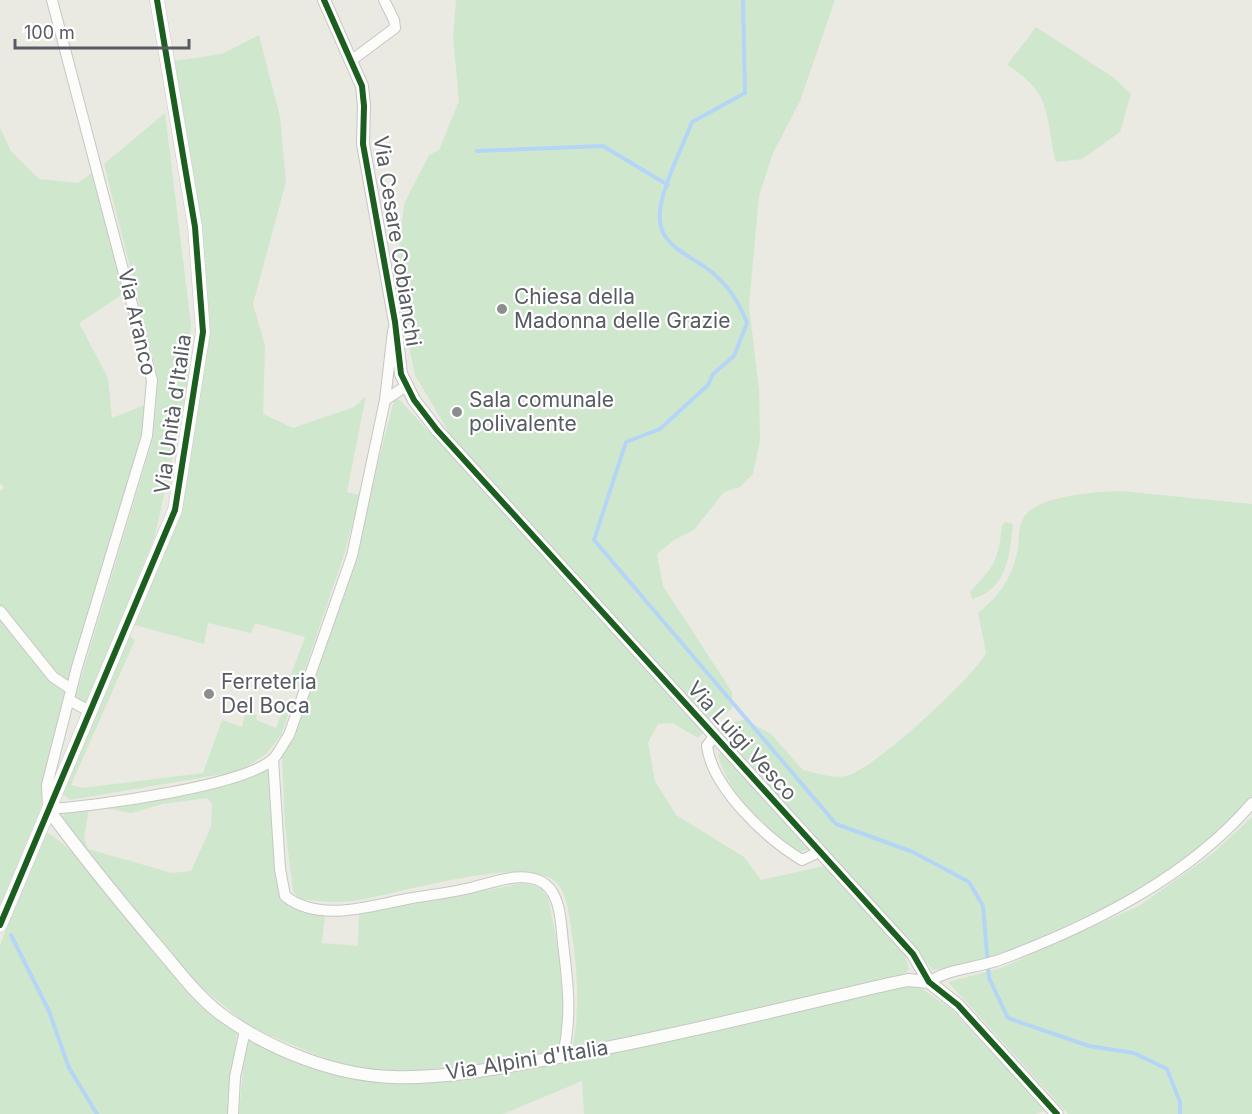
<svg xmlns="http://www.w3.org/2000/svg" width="1252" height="1114" viewBox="0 0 1252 1114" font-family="Inter,sans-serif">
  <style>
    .green { fill: #cfe8cd }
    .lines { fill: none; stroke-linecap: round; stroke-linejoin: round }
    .stream { stroke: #b5d5f6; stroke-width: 4 }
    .minor-casing { stroke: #c6c7c5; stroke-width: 12 }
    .tertiary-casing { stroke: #c6c7c5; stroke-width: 14 }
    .secondary-casing { stroke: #c7c8c6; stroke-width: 15 }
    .minor { stroke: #fcfcfb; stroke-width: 10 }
    .tertiary { stroke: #fcfcfb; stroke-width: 12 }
    .secondary { stroke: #fcfcfb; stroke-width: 14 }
    .cycleway-casing { stroke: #fff; stroke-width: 10 }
    .cycleway { stroke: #1b5e20; stroke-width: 6 }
    .poi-dot { fill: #8b8d8f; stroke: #fff; stroke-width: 2 }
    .labels { text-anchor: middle; stroke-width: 4.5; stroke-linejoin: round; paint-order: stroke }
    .street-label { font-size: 21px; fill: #585c62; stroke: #fff }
    .poi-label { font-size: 21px; fill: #585c62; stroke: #fff; text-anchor: start }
  </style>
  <rect width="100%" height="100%" fill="#eae9e2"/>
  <path class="green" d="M456 0H835L800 101 773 153 759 196 749 306 759 390 760 440 753 474 740 487 724 492 694 530 674 540 657 554 663 586 732 692V709L712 723 450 434 415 375 395 280 404 204 429 155 439 150 459 101 453 37Z
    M1036 27 1113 77 1131 94 1120 132 1082 159 1056 162C1044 114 1054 95 1007 65Z
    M259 35 280 117 286 182 253 304 265 346 263 414 293 428 354 407 366 396 347 492 360 495 344 555 299 687 286 688 305 637 255 623 251 633 208 623 204 644 135 625 179 510 196 423 206 336 174 61 222 54Z
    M165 113 191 325 188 386 155 536 87 703 75 698 153 438 158 378 104 164Z
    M0 128 11 151 39 179 78 183 93 172 126 292 79 323 108 378 112 418 147 404 142 438 71 668 48 760 40 810 0 906V491L4 488 0 483Z
    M399 399 705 731 698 738 673 723 658 724 648 743 655 781 676 815 744 857 761 880 824 866 905 954 909 969 903 975 826 994 572 1049C580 1013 578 972 572 935 570 920 568 896 557 883 529 853 398 894 358 900 338 904 319 901 299 899L293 891 285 826 282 756 295 736 311 681 348 581 394 400Z
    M1120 491 1252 504V796L1228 826 1134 894 1000 956 967 965 933 970 729 746V733L734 722 744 720 771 734 803 770C816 773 836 780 849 775 877 766 971 680 986 653L978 613C1000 596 1013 576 1018 548 1019 540 1018 529 1022 521 1032 495 1096 492 1120 491Z
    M1006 522 1013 524C1009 556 1008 589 972 599L970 592C995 565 998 562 1002 525Z
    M129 636 135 640 71 785 82 788 203 773 222 720 242 727 245 714 257 715 256 720 276 728 284 707 290 709 281 735 267 753 241 771 70 800 61 792Z
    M722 751 811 849 797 852C763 829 729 795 718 755Z
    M271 766 273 836 285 903 325 914 322 943 358 946 359 914 524 883 541 888 548 898C557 941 572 1010 557 1051L463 1067 438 1075 343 1066 250 1027 195 982 67 829 62 817 66 811 89 808 84 838 88 849 172 873 191 871 211 827 212 804 207 798 163 804 131 813 99 807 226 786Z
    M1252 817V1114H1068L948 982 1001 968 1139 906 1212 854Z
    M47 833C76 843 158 961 186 991 201 1007 219 1019 237 1031L228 1114H0V945L33 860Z
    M918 986 950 1008 1046 1110 1035 1114H584L582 1081 503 1114H239L246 1035 352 1077 384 1083 421 1084 573 1062 895 988Z"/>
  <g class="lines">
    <path class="stream" d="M743 0 745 93 692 122C682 148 667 176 661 204 652 247 689 252 714 274 730 288 740 304 747 323L734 356 713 374 708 385 660 429 626 442 594 540 836 824 913 852 969 882 983 906 989 978 1008 1018 1089 1046 1134 1053 1167 1069 1180 1102V1114
      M477 151 603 146 668 185
      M11 935 49 1011 69 1068 97 1114"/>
    <g class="minor-casing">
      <path id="minor" d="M52 0 152 380 147 436 77 667 47 785 48 809C90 807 247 786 274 758 280 751 284 742 289 735L352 556 385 400 406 386
        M352 60 395 28 394 20 384 0
        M385 400 393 331
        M0 611 53 677 71 689
        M69 700 89 711
        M714 736 707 746C712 788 767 839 802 860L819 852
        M273 759 280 869 285 896C319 923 369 906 407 899 428 895 450 893 470 888 491 883 525 869 545 884 561 896 561 925 563 943 568 984 572 1015 563 1056
        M929 982C949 968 979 968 1002 959 1092 925 1189 877 1252 803
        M233 1114 235 1077 245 1030"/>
    </g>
    <g class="tertiary-casing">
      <path id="tertiary" d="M324 0 362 86 364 106 363 144 395 322 401 374 414 400 437 430 913 954 929 982 958 1005 1057 1114
        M48 809C81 854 117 898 153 941 175 966 195 995 222 1015 269 1049 333 1075 392 1077 450 1079 508 1066 564 1056 673 1036 781 1009 889 984L908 980 929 982"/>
    </g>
    <g class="secondary-casing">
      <path id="secondary" d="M0 925 175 510 203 332 195 227 157 0"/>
    </g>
    <use href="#minor" class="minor"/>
    <use href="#tertiary" class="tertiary"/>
    <use href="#secondary" class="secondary"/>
    <g class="cycleway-casing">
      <path id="cycleway" d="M324 0 362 86 364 106 363 144 395 322 401 374 414 400 437 430 913 954 929 982 958 1005 1057 1114
        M0 925 175 510 203 332 195 227 157 0"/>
    </g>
    <use href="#cycleway" class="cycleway"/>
  </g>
  <g class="poi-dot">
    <circle cx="502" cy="309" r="6"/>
    <circle cx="457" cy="412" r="6"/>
    <circle cx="209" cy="694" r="6"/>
  </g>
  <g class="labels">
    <g class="street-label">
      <text transform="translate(397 241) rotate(81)" y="7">Via Cesare Cobianchi</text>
      <text transform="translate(137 322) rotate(77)" y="7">Via Aranco</text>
      <text transform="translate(173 414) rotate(-82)" y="7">Via Unità d'Italia</text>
      <text transform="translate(742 741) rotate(48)" y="7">Via Luigi Vesco</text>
      <text transform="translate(527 1060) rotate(-9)" y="7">Via Alpini d'Italia</text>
    </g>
    <g class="poi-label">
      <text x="514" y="304">Chiesa della<tspan x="514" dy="24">Madonna delle Grazie</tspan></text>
      <text x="469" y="407">Sala comunale<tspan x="469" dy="24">polivalente</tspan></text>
      <text x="221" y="689">Ferreteria<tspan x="221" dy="24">Del Boca</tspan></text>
    </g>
  </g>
  <path d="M15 39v9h174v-9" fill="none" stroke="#585c62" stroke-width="3"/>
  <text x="24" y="39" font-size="18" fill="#585c62" stroke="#ffffff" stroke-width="4.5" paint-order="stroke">100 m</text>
</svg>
